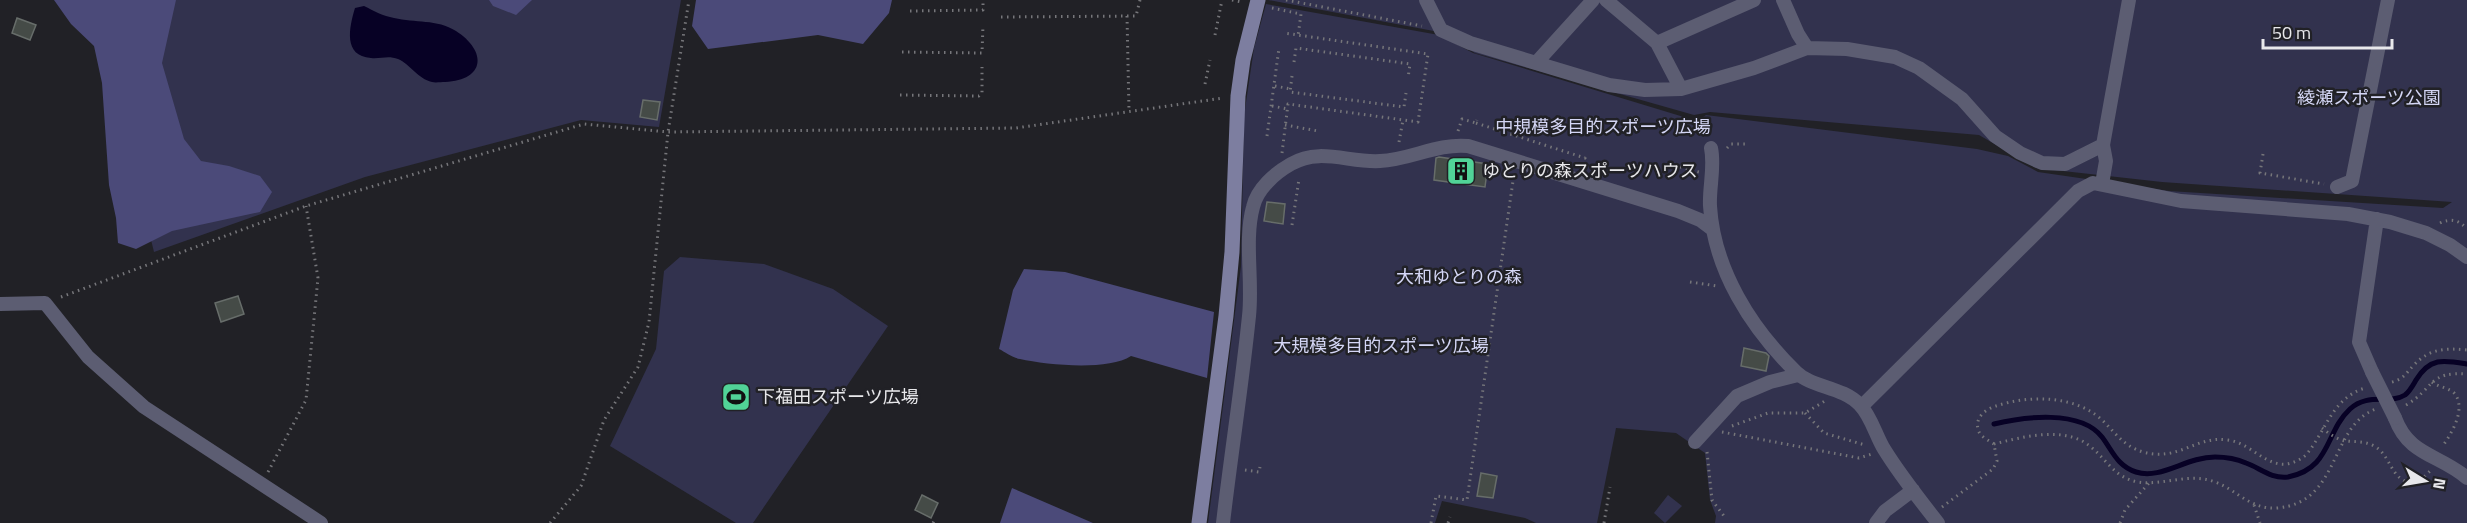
<svg xmlns="http://www.w3.org/2000/svg" width="2467" height="523" viewBox="0 0 2467 523" font-family="'Titillium Web','Noto Sans JP',sans-serif">
  <style>
    .green { fill: #32324e }
    .forest { fill: #4b4a79 }
    .water { fill: #070125 }
    .lines { fill: none; stroke-linecap: round; stroke-linejoin: round }
    .stream { stroke: #070125; stroke-width: 5 }
    .building { fill: #454b47; stroke: #676d6a; stroke-width: 1.5 }
    .path { stroke: #76767a; stroke-width: 3; stroke-dasharray: 1.5 4.5; stroke-linecap: butt }
    .street { stroke: #5c5d72; stroke-width: 14 }
    .secondary { stroke: #7d7ea0; stroke-width: 15 }
    .street-bridge { stroke: #5c5d72; stroke-width: 14 }
    .labels { text-anchor: middle; stroke-width: 5; stroke-linejoin: round; paint-order: stroke }
    .park-label { font-size: 18px; fill: #d4d6f5; stroke: #212126 }
    .poi-label { font-size: 18px; fill: #e8e8eb; stroke: #212126; text-anchor: start }
  </style>
  <rect width="100%" height="100%" fill="#212126"/>
  <path class="green" d="M83 0H681L659 127 581 120 365 177 154 252 95 10Z
    M1268 0H2467V523H1715L1716 516 1710 500 1705 453 1676 433 1616 428 1597 523H1536L1525 518 1442 501 1435 523H1208L1241 266 1244 116 1254 48 1266 4 1439 35 1473 53 1697 121 1706 115 1977 149 2008 156 2038 172 2169 191 2443 208 2452 202 2162 182 2036 168 1979 135 1710 112 1694 115 1475 53 1439 32Z
    M680 257 764 264 833 289 888 326 753 523H736L610 446 656 349 664 271Z
    M1668 495 1682 506 1665 523 1654 513Z"/>
  <path class="forest" d="M54 0H176L162 63 184 139 201 161 229 166 260 176 272 192 260 212 172 231 136 249 118 243 116 218 109 185 102 83 94 46 71 24Z
    M489 0H532L516 15 493 6Z
    M696 0H892L889 13 863 44 818 35 708 49 692 26Z
    M1024 269 1065 272 1214 312 1207 378 1131 356C1108 371 1047 365 1020 359 1013 358 1005 352 999 349L1013 290Z
    M1012 488 1093 523H1000Z"/>
  <path class="water" d="M364 6C374 11 383 16 394 18 415 23 437 19 456 31 487 51 486 80 445 82 441 82 435 83 432 82 418 79 410 64 398 59 388 55 381 59 371 58 343 56 349 28 355 8Z"/>
  <g class="lines">
    <path class="stream" d="M1994 424C2023 417 2080 409 2102 437 2112 450 2117 466 2136 472 2161 480 2186 457 2215 457 2224 457 2237 459 2246 463 2260 468 2271 479 2288 477 2331 469 2325 432 2350 409 2368 392 2389 405 2405 395 2410 391 2413 385 2416 380 2430 357 2444 360 2467 364"/>
  </g>
  <path class="building" d="M17 18 36 25 30 40 12 33Z
    M643 100 660 102 657 120 640 117Z
    M1439 157 1488 164 1485 187 1434 180 1436 158Z
    M1267 202 1285 204 1283 224 1264 221Z
    M238 296 244 314 221 322 215 303Z
    M1744 348 1766 353 1769 356 1766 371 1741 366Z
    M1481 473 1497 476 1493 498 1477 496Z
    M922 495 938 503 931 518 915 510Z"/>
  <g class="lines">
    <path class="path" d="M1232 0 1242 2
      M1286 0 1422 26
      M1272 8 1301 14 1298 36
      M910 11 983 10V0
      M1127 16 1129 111
      M1001 17 1136 16 1140 0
      M1215 35 1222 0
      M902 52 982 53 983 25
      M1294 62 1296 48 1410 64 1408 78
      M1292 76 1290 92 1404 107 1406 93
      M1205 84 1210 60
      M1275 86 1291 89
      M900 95 979 96 982 93V67
      M1272 106 1288 109
      M1476 123 1585 158 1587 154
      M1285 125 1318 131
      M1458 131 1462 119 1476 123 1477 120
      M1267 136 1279 48
      M1399 142 1403 120
      M1727 148 1731 144H1748
      M1282 153 1288 104 1418 122 1428 54 1284 33
      M2263 154 2260 173 2324 184
      M1680 167 1699 172
      M2440 223C2451 218 2459 220 2467 229
      M1292 225 1299 179
      M1690 282 1717 286
      M61 297 306 206 584 124 668 132 1016 128 1223 98
      M2392 382C2404 379 2406 373 2414 365 2430 348 2446 348 2467 350
      M2432 382C2438 387 2447 387 2454 393 2467 408 2452 433 2442 447
      M2406 405C2434 389 2428 371 2467 374
      M1805 413 1824 433 1865 445
      M1732 426 1768 413H1805L1825 401
      M2322 428C2328 433 2339 441 2347 441 2356 442 2365 441 2374 446 2393 456 2390 485 2418 483L2430 471
      M1722 432 1859 458 1872 454
      M1994 444C2023 437 2065 425 2091 447 2107 460 2115 478 2138 482 2164 486 2189 472 2215 482 2237 490 2251 510 2277 508 2341 503 2329 426 2376 409
      M1707 452 1712 500 1724 516
      M1245 470 1259 472 1260 467
      M268 472 306 400 318 278 306 206
      M2254 505 2260 523
      M1942 507 1993 469 1997 461 1994 444C1988 440 1979 436 1978 429 1975 417 1986 409 1996 406 2029 395 2074 395 2101 419 2115 432 2123 446 2143 452 2179 462 2196 435 2228 440 2257 444 2273 481 2306 455 2326 431 2332 398 2365 388
      M550 523 581 486 604 420 638 367 649 322 668 132 689 0
      M933 523 935 519
      M1431 523 1436 496 1467 500 1514 174
      M1448 523 1450 517
      M1604 523 1610 487
      M2120 523 2125 510 2149 483"/>
    <path class="street" d="M1426 0 1441 30 1470 43 1609 85 1645 90 1681 89 1754 68 1807 48 1847 49 1895 57 1919 68 1962 99 1995 136 2020 153 2042 163 2065 164 2103 145 2129 0
      M1606 0 1657 43 1681 89
      M1783 0 1798 34 1807 48
      M1657 43 1754 0
      M1536 63 1593 0
      M1711 148C1715 167 1709 187 1710 206 1714 270 1751 328 1796 372 1812 388 1842 386 1860 405 1871 416 1876 436 1884 449 1900 475 1919 499 1938 523
      M2102 184 2106 161 2103 145
      M2337 187 2352 181 2388 0
      M0 304 45 303 88 357 144 407 321 523
      M2372 372 2359 342 2377 219
      M1862 406 2078 191 2093 183 2181 201 2348 214 2390 222 2426 233 2450 245 2467 257
      M2395 418C2409 456 2439 454 2467 478
      M1695 442 1737 396 1770 382 1798 375
      M1223 523C1231 454 1242 385 1249 316 1253 281 1244 240 1253 207 1257 189 1275 173 1291 164 1320 147 1349 163 1380 161 1410 160 1437 143 1468 146L1678 211 1700 220 1712 229
      M1876 523 1885 511 1913 490"/>
    <path class="secondary" d="M1199 523 1226 316 1232 252 1238 96 1243 60 1258 0"/>
    <path class="street-bridge" d="M2372 372 2395 418"/>
  </g>
  <defs>
    <g id="building-square" transform="scale(1.5)"><rect x="-9" y="-9" width="18" height="18" rx="4" fill="#51d397" stroke="#212126"/><path d="M-4-6H4V6H1V3H-1V6H-4ZM-2.5-4.3h1.7v1.8h-1.7ZM.8-4.3h1.7v1.8H.8ZM-2.5-1h1.7V.8h-1.7ZM.8-1h1.7V.8H.8Z" fill="#111"/></g>
    <g id="stadium-square" transform="scale(1.5)"><rect x="-9" y="-9" width="18" height="18" rx="4" fill="#51d397" stroke="#212126"/><path d="M0-5a6.5 5 0 1 0 0 10a6.5 5 0 1 0 0-10ZM-3.5-1.8h7v3.6h-7Z" fill="#111"/></g>
  </defs>
  <g fill-rule="evenodd">
    <use href="#building-square" x="1461" y="171"/>
    <use href="#stadium-square" x="736" y="397"/>
  </g>
  <g class="labels">
    <g class="park-label">
      <text x="2369" y="104">綾瀬スポーツ公園</text>
      <text x="1603" y="133">中規模多目的スポーツ広場</text>
      <text x="1459" y="283">大和ゆとりの森</text>
      <text x="1381" y="352">大規模多目的スポーツ広場</text>
    </g>
    <g class="poi-label">
      <text x="1482" y="177">ゆとりの森スポーツハウス</text>
      <text x="757" y="403">下福田スポーツ広場</text>
    </g>
  </g>
  <g transform="translate(2425 481) rotate(101)" stroke="#212126" stroke-width="4.5" paint-order="stroke">
  <path d="M0-4.5L10 22L0 15L-10 22Z" fill="#e8e8eb"/>
  <text y="-9" font-size="16" font-weight="bold" text-anchor="middle" fill="#e8e8eb">N</text>
  </g>
  <path d="M2263 39v9h129v-9" fill="none" stroke="#e8e8eb" stroke-width="3"/>
  <text x="2272" y="39" font-size="18" fill="#e8e8eb" stroke="#212126" stroke-width="4.5" paint-order="stroke">50 m</text>
</svg>
